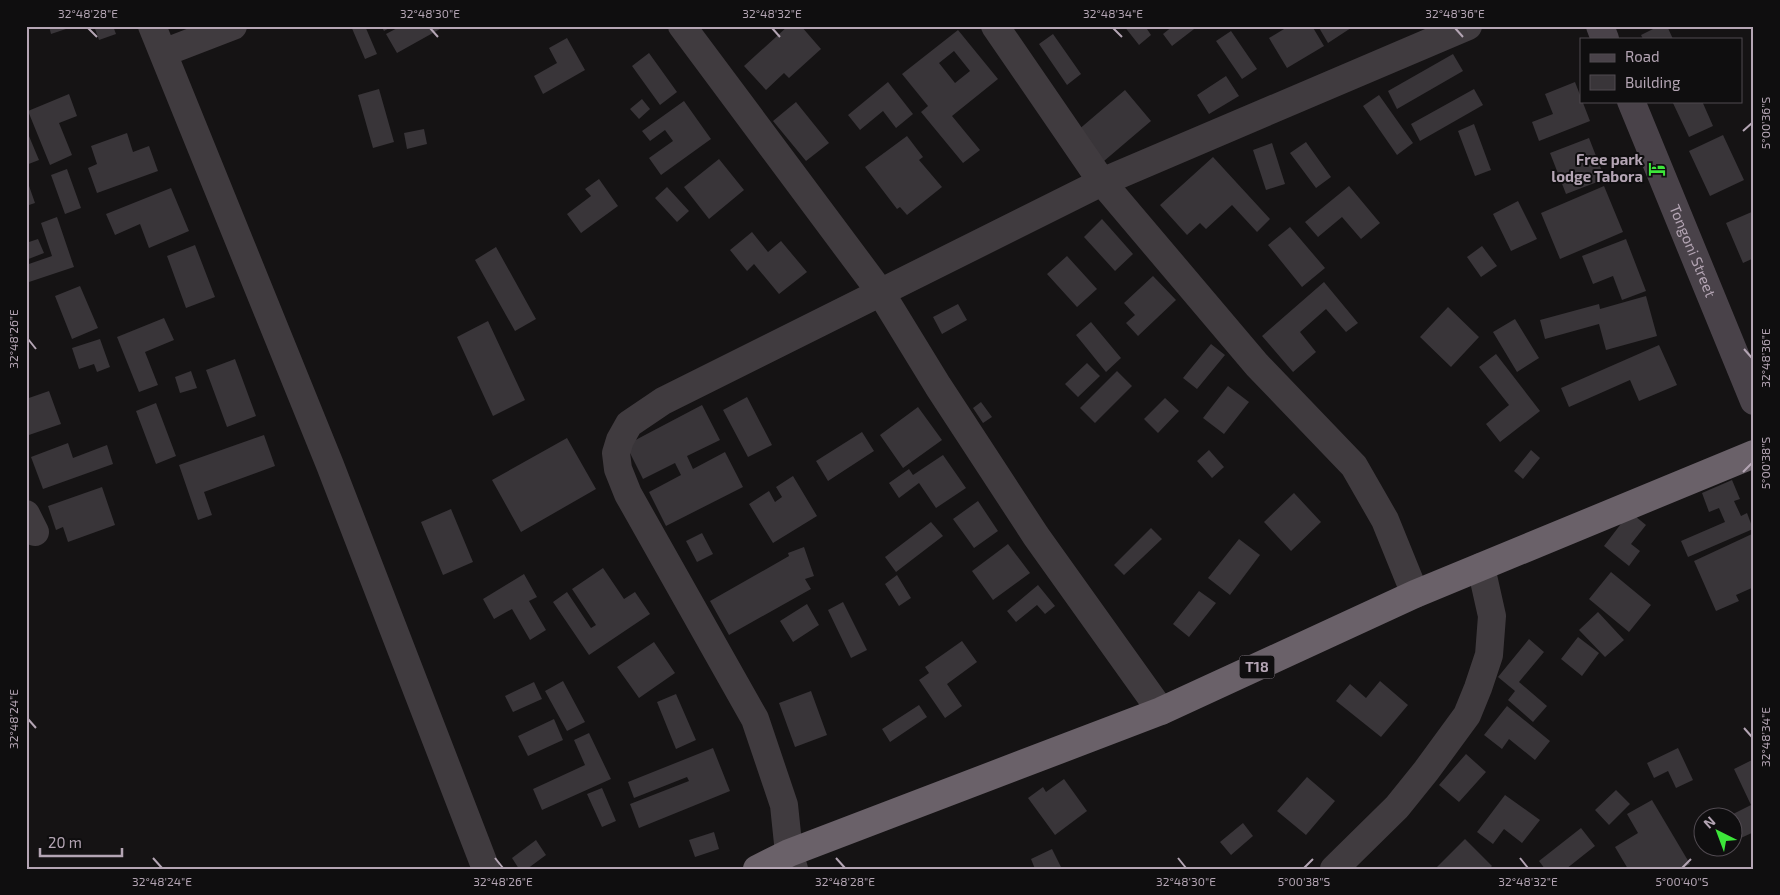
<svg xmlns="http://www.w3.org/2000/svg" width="1780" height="895" viewBox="0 0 1780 895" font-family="'Exo 2',sans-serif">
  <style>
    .building { fill: #393539; fill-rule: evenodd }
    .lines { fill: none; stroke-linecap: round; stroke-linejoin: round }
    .street { stroke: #403b3f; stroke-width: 28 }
    .secondary { stroke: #494249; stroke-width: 28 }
    .highway { stroke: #6a6169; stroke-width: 28 }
    .ticks { fill: none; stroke: #b4a5b4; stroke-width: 2 }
    .labels { text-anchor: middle; stroke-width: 4; stroke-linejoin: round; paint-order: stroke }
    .shield { fill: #0f0e0f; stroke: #827882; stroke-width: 1 }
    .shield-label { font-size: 14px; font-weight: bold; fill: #b4a5b4 }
    .poi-label { font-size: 15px; font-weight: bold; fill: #b4a5b4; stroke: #0f0e0f; text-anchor: end }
    .street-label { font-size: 15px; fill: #b4a5b4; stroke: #0f0e0f }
    .neatline { fill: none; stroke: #b4a5b4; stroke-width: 2 }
    .ticks-label { font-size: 12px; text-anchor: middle; fill: #b4a5b4 }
  </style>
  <rect width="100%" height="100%" fill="#151314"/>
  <path class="building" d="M49 26H72V27L51 34Z
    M94 26H113L116 34 99 40Z
    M351 26H365L377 54 365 59Z
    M381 26H393L384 31Z
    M401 26H438L440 29 397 53 386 34Z
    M788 26H801L821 49 789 78 784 73 766 90 744 66Z
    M1124 26H1145L1151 35 1139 45Z
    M1173 26H1198L1172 46 1163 34Z
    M1289 26H1312L1324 46 1287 68 1269 38Z
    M1318 26H1354L1328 43Z
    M1659 26H1667L1673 39H1643L1641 35Z
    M958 30 998 79 952 116 980 150 963 163 921 112 928 106 902 74ZM954 51 970 71 955 83 939 63Z
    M1231 31 1257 69 1242 79 1216 41Z
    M1053 34 1081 74 1067 85 1039 44Z
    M567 38 585 70 543 94 534 76 557 63 549 48Z
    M649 53 677 92 660 105 632 66Z
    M1453 54 1463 71 1397 109 1388 91Z
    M1226 76 1239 96 1209 114 1197 95Z
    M888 82 913 114 896 128 883 111 860 130 848 115Z
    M1575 82 1590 121 1539 141 1532 122 1553 114 1545 94Z
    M379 89 394 142 373 148 358 95Z
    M1474 89 1483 105 1420 141 1411 124Z
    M1125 90 1151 121 1104 161 1077 131Z
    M69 94 77 116 59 123 72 155 50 165 28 111Z
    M1379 95 1413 143 1397 155 1363 106Z
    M642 99 650 109 639 119 630 109Z
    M684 101 711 139 661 175 649 158 673 141 665 130 650 141 642 131Z
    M1672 101H1702L1713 126 1689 137Z
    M796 102 829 143 806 161 773 121Z
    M1474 124 1491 170 1475 176 1458 131Z
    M26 129 39 160 26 165Z
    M424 129 427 144 407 149 404 133Z
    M127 133 133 152 149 146 158 171 97 193 88 168 97 164 91 146Z
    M1723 135 1744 180 1710 196 1689 151Z
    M907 136 923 157 919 160 942 187 907 215 900 207 897 209 865 167Z
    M1589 138 1605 179 1566 194 1550 153Z
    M1306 142 1331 177 1316 188 1290 153Z
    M1272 143 1285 184 1266 190 1253 150Z
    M1213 157 1270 219 1257 232 1232 205 1206 229 1200 223 1187 235 1160 205Z
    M719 159 744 190 709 219 684 187Z
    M67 169 81 208 65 214 51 175Z
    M599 179 618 206 581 233 567 214 591 196 585 189Z
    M26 183H28L35 203 26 206Z
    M1349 186 1380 223 1361 239 1342 217 1318 237 1305 222Z
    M1604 186 1623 232 1560 259 1541 213Z
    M667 187 689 211 677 222 655 198Z
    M171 188 189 231 149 248 140 224 115 235 106 214Z
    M1518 201 1537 239 1511 251 1493 214Z
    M1754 211V258L1743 263 1726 223Z
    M57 217 74 267 26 283V265L52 256 41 223Z
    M1102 219 1133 254 1115 271 1084 237Z
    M1290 227 1325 268 1302 287 1268 245Z
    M752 232 768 252 781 241 807 272 779 294 754 264 747 271 730 250Z
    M38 239 44 253 26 260V243Z
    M1626 239 1646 291 1622 300 1613 276 1593 284 1582 256Z
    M195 245 215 297 186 308 167 256Z
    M1482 246 1497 266 1481 277 1467 257Z
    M496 247 536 319 515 331 475 260Z
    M1067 256 1097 289 1077 307 1047 274Z
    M1153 276 1176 300 1138 336 1126 323 1135 315 1124 303Z
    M1324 282 1358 323 1346 332 1326 309 1300 332 1316 352 1293 372 1262 336Z
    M80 286 98 328 72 339 55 296Z
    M1646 296 1657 336 1606 350 1599 324 1545 339 1540 320 1599 304 1600 309Z
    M958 304 967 320 942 334 933 317Z
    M1448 307 1479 337 1451 367 1420 337Z
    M164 318 174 340 145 352 158 385 139 392 117 337Z
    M1515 319 1539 358 1517 372 1493 332Z
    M488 321 525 400 493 416 457 337Z
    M1091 322 1121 358 1106 372 1076 335Z
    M100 339 110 367 97 372 94 364 79 369 72 348Z
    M1211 344 1225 355 1197 389 1183 378Z
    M1659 345 1677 385 1639 401 1630 380 1569 407 1561 388Z
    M1496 354 1540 411 1500 442 1486 424 1509 405 1479 367Z
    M235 359 256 416 227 427 206 370Z
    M1087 363 1100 376 1078 397 1065 384Z
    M191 371 197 388 180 393 175 377Z
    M1117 371 1132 386 1095 423 1080 408Z
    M1228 386 1249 402 1224 434 1203 418Z
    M49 391 61 424 26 436V399Z
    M747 397 772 445 748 457 723 410Z
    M1165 398 1179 411 1158 433 1144 419Z
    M981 402 992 417 983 423 973 408Z
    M156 403 176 456 156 464 136 411Z
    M702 405 720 440 687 456 693 469 725 452 743 487 666 526 649 492 681 475 675 463 643 479 626 445Z
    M918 407 942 440 903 468 880 435Z
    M862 432 874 451 828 481 816 461Z
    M264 435 275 466 204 492 212 515 198 520 179 465Z
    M567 438 596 489 521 532 492 480Z
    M68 443 73 458 107 445 113 464 43 489 31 457Z
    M1209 450 1224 467 1212 478 1197 461Z
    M1531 450 1540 458 1523 479 1514 471Z
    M943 455 966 488 936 508 919 483 899 498 889 483 909 469 913 475Z
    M793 476 817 516 773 543 749 504 769 491 775 502 782 497 776 487Z
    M1732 480 1740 499 1734 501 1741 516 1747 513 1753 529 1688 557 1681 541 1725 522 1719 508 1709 512 1702 493Z
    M102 487 115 525 68 542 63 527 56 530 48 506Z
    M1294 493 1321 522 1291 551 1264 522Z
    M978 501 998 531 974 548 953 519Z
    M451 509 473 562 443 575 421 522Z
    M1630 512 1646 525 1631 544 1640 551 1629 566 1604 546Z
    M931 522 943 536 896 572 885 557Z
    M1151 528 1162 539 1124 575 1114 565Z
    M702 533 713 554 697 562 686 541Z
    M1752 534 1754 537V587L1736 595 1739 601 1716 611 1694 561Z
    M1239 539 1260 555 1230 595 1208 578Z
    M1008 544 1030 573 993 600 972 571Z
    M804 547 814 576 805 579 811 589 729 635 710 601 789 556 788 553Z
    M603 568 624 599 635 592 650 614 589 655 553 602 567 592 591 628 596 625 572 589Z
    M1611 572 1651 605 1629 632 1589 599Z
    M524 574 537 597 529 601 546 630 530 640 512 609 494 619 483 599Z
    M897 575 911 598 899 606 885 584Z
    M1038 585 1055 606 1045 614 1037 605 1016 622 1007 611Z
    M1199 591 1216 603 1189 637 1173 624Z
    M843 602 867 650 851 658 828 610Z
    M807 604 819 625 793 642 780 621Z
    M1598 612 1624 640 1605 657 1579 630Z
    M1578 637 1599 653 1582 676 1561 659Z
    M1529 639 1544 652 1519 682 1547 706 1533 722 1508 700 1515 691 1498 677Z
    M962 641 977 662 947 684 962 706 945 718 919 680 929 673 925 667Z
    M654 642 675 673 639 698 617 667Z
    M563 681 585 722 567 731 545 691Z
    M1380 681 1408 705 1381 737 1336 701 1350 684 1366 698Z
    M534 682 542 699 513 712 505 696Z
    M811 691 827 735 795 747 779 703Z
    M676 694 696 740 676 749 657 702Z
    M919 705 927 717 890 742 882 729Z
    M1507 706 1550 741 1535 760 1509 739 1502 749 1484 735Z
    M554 719 563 740 528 756 518 736Z
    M589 733 611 779 542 810 533 789 585 765 574 740Z
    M713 748 730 791 639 828 630 804 689 781 687 777 634 798 628 782Z
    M1678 748 1693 780 1676 788 1668 771 1654 778 1647 763Z
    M1466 754 1486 772 1459 802 1439 785Z
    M1754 759V832L1732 842V818H1725L1751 805 1734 769Z
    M1307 777 1335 801 1306 835 1277 811Z
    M1064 779 1087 811 1055 835 1028 798 1043 787 1046 792Z
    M602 788 616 821 602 827 587 794Z
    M1616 790 1630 804 1609 825 1595 810Z
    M1505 795 1540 820 1522 843 1504 829 1493 844 1477 832Z
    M1652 800 1690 864 1681 869H1628L1615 847 1638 833 1627 814Z
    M1243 823 1253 836 1231 855 1220 842Z
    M1581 828 1595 846 1566 869H1545L1539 861Z
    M714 832 719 849 695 857 689 840Z
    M1465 839 1492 866 1489 869H1435Z
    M536 840 546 855 527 869H519L512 858Z
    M1052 849 1062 869H1035L1031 859Z"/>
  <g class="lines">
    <path class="street" d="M152 26 330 465 486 869
      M682 26 881 293 938 386 1036 536 1161 711
      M995 26 1102 182 1257 365 1354 466 1385 520 1415 594
      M163 53 233 26
      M26 514 35 532
      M794 869 789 853 784 805 755 719 628 494 618 469 616 453 620 440 629 424 663 401 1102 182 1468 26
      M1334 869 1397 807 1426 771 1467 715 1478 688 1489 655 1492 616 1481 567"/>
    <g class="secondary">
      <path d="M1600 26 1605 39"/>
      <path id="s1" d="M1631 101 1754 401"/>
    </g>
    <path class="highway" d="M757 869 789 853 1161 711 1415 594 1754 454"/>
  </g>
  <path class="ticks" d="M88 28 97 37M430 28 438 37M772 28 780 37M1113 28 1122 37M1455 28 1463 37M1743 131 1752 123M28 339 36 349M1744 349 1752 358M1743 472 1752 463M28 719 36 728M1744 728 1752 737M153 858 162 868M495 858 503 868M836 858 845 868M1178 858 1186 868M1520 858 1528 868M1304 868 1313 859M1682 868 1691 859"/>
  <defs>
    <g id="hotel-bare" transform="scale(1.35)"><path d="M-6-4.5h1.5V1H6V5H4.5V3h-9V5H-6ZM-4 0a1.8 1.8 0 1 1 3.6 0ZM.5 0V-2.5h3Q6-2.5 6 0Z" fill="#3de63a" stroke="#0f0e0f" stroke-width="2.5" paint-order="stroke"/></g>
  </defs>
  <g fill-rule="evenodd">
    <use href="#hotel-bare" x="1657" y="169"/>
  </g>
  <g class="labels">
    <rect class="shield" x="1239.5" y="655.5" width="35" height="23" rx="4"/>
    <g class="shield-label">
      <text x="1257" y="672">T18</text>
    </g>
    <g class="poi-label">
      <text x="1643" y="165">Free park<tspan x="1643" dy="17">lodge Tabora</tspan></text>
    </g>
    <g class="street-label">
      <text dy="5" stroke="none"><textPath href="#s1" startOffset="162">Tongoni Street</textPath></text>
    </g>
  </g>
  <rect width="1780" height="895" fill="none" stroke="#0f0e0f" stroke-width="55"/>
  <rect x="1580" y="38" width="162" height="65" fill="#0f0e0f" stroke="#514a51"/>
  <rect x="1590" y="54" width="25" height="8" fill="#494249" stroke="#514a51"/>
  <text x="1625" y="62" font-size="15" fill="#b4a5b4">Road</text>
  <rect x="1590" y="75" width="25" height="15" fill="#393539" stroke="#514a51"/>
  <text x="1625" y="88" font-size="15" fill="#b4a5b4">Building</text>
  <g transform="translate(1718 832) rotate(318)"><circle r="24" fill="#0f0e0f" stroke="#514a51"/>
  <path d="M0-4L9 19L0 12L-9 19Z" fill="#3de63a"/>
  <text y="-8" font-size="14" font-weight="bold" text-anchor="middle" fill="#b4a5b4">N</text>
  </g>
  <path d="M40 848v8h82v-8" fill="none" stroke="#b4a5b4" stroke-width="2.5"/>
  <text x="48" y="848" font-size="15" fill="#b4a5b4" stroke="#0f0e0f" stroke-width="4" paint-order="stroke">20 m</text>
  <rect x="28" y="28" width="1724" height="840" class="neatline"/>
  <g class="ticks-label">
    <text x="88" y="18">32°48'28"E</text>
    <text x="430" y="18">32°48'30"E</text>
    <text x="772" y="18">32°48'32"E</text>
    <text x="1113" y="18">32°48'34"E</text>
    <text x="1455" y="18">32°48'36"E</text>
    <text transform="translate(1766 123) rotate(-90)" y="4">5°00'36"S</text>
    <text transform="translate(14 339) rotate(-90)" y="4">32°48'26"E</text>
    <text transform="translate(1766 358) rotate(-90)" y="4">32°48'36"E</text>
    <text transform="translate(1766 463) rotate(-90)" y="4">5°00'38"S</text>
    <text transform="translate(14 719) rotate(-90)" y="4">32°48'24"E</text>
    <text transform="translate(1766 737) rotate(-90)" y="4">32°48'34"E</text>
    <text x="162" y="886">32°48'24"E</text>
    <text x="503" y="886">32°48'26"E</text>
    <text x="845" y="886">32°48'28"E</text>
    <text x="1186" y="886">32°48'30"E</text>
    <text x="1304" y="886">5°00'38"S</text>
    <text x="1528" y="886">32°48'32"E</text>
    <text x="1682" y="886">5°00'40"S</text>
  </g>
</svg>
